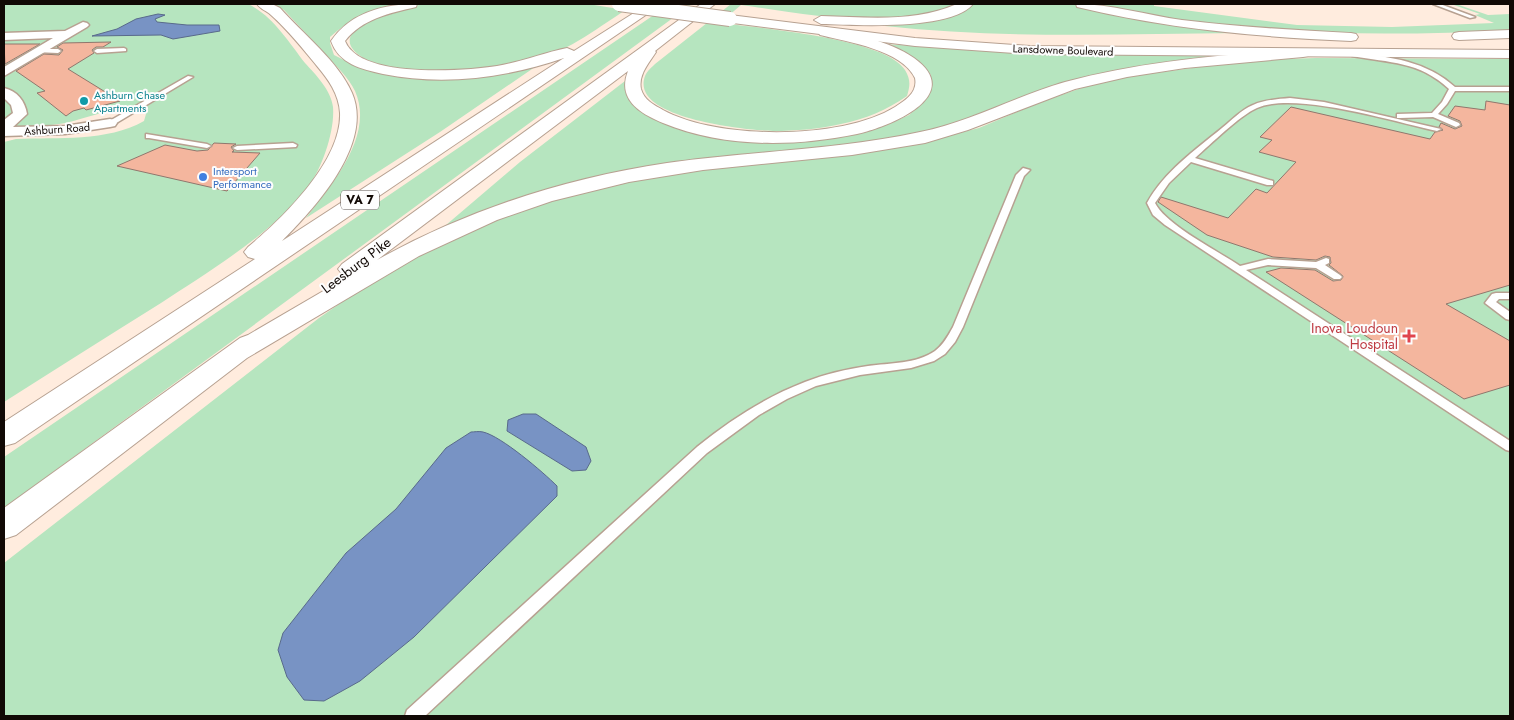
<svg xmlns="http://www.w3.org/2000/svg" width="1514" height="720" viewBox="0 0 1514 720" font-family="Jost,sans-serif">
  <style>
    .green { fill: #b6e5bf }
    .water { fill: #7893c4; stroke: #596a8b }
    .building { fill: #f4b69e; stroke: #90776d }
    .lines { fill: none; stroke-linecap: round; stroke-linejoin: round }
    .service-casing { stroke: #b7a191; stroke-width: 3 }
    .minor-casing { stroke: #b7a191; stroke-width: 3 }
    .secondary-casing { stroke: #b7a191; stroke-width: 2 }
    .motorway-casing { stroke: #b7a191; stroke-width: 2 }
    .service { fill: #fff; fill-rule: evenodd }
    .minor { fill: #fff; fill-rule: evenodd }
    .secondary { fill: #fff; fill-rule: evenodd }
    .motorway { fill: #fff; fill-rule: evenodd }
    .secondary-bridge-casing { stroke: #b7a191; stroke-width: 16; stroke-linecap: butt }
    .secondary-bridge { stroke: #fff; stroke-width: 14 }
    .culture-dot { fill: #0f9aa8; stroke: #fdfdfd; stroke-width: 2 }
    .shop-dot { fill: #3f7fe0; stroke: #fdfdfd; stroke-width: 2 }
    .health-dot { fill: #e0444e; stroke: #fdfdfd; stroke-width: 2 }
    .labels { text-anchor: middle; stroke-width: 4; stroke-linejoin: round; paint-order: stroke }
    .far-street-label { font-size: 11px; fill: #110905; stroke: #fdfdfd }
    .far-culture-label { font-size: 11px; fill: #0d838f; stroke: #fdfdfd; text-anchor: start }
    .far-shop-label { font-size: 11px; fill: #366cbe; stroke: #fdfdfd; text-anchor: start }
    .shield { fill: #fdfdfd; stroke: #58524f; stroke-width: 1 }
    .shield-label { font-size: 12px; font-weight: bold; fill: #110905 }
    .street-label { font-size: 14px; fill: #110905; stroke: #fdfdfd }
    .health-label { font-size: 14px; fill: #be3a42; stroke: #fdfdfd; text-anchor: end }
  </style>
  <rect width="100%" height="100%" fill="#ffecde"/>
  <path class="green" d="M4 4H248C272 15 289 42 305 63 316 75 331 90 333 107 335 131 322 167 309 186 276 231 208 272 161 303 108 336 56 369 4 402V142L16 139C58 137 107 142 144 121L146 114C123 100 84 121 59 124 41 127 22 126 4 126Z
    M274 4H400C374 10 349 19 330 37V43L334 55 362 69 396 75 535 67 440 132 306 218C331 185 375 136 355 91 349 78 336 66 326 55 312 40 298 25 284 10Z
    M424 4H588L619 9 635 4C607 21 574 48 543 57 495 71 435 77 385 66 375 63 358 58 352 48 336 24 409 7 424 4Z
    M670 4H692L4 508V457Z
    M731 4H956C904 34 799 13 741 5L720 23C758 28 886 38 905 70 911 80 910 86 907 96 887 110 865 119 841 124 819 129 795 131 773 131 748 130 629 119 645 76 647 71 652 67 655 64Z
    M974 4H1077L1109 12 1239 33C1121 34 1002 39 885 26V24L961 11Z
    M1092 4H1154V6L1297 25 1392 27 1494 23 1475 15 1480 14 1451 4H1456L1488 15 1510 14V31C1371 36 1228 37 1092 4Z
    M883 44 1016 52 1217 55 1130 68 1091 76 953 124 912 134 870 142 656 168 439 231 520 162 625 81 626 92 703 133H857L887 125 909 115 924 102 931 86V75C917 60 902 52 883 44Z
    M1316 58 1510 59V716H4V563L319 318 381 275 464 232 513 212 566 195 673 170 860 154 907 146 979 128 1033 105 1087 86 1126 77 1251 60Z"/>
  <path class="water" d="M158 14 165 15 155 19 157 22 187 25H219L220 31 173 39 161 35 92 36 117 29 136 19Z
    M523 414H536L586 447 591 461 586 470 572 471 507 431 508 420Z
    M471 432C474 432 479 431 483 432 501 436 543 472 557 486V496L414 637 360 681 324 701 304 700 287 677 278 650 283 633 346 553 396 509 446 448Z"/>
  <path class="building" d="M111 42 103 47H96L92 50 94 53 68 69 120 101 86 110 84 108 73 111 66 116 37 93 45 91 16 71 44 54 59 55 63 50 57 47 63 43Z
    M4 44H40L5 64Z
    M1486 101 1510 105V285L1446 304 1510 341V385L1464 399 1266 272 1281 268 1315 270 1333 281 1341 280 1343 276 1329 265 1331 263 1330 257 1325 256 1316 260 1273 257 1207 235 1158 202 1161 197 1228 218 1256 189 1267 193 1296 162 1259 152 1272 140 1260 137 1291 107 1430 139 1435 132 1443 130 1439 127 1441 123 1455 129 1462 126 1460 121 1448 116 1455 106 1485 110Z
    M214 143 236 144 231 147 234 151 232 152 260 153 227 191 117 166 165 145 197 151 208 150Z"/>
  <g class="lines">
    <g class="service-casing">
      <path id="service" d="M1433 4H1440L1475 17 1470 18Z
        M124 48 126 49V51L97 53 94 51 97 49Z
        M37 49H58L61 51 58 53 35 52V50Z
        M1354 53C1391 57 1426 61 1455 87H1510V91H1455L1447 104 1438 114 1459 123 1460 125 1456 127 1433 117 1400 118H1397V114L1432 113 1442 102 1449 89C1419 61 1390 63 1352 56L1351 55Z
        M188 76 193 77 113 125 106 123Z
        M1290 98 1324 102 1441 129 1437 131C1395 122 1295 91 1257 108 1239 116 1211 144 1195 158L1273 181V185H1267L1191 162 1169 183 1155 203C1166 225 1218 251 1240 266L1268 259 1316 262 1326 258 1329 259V263L1325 265 1340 275 1342 277 1340 279H1334L1316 268 1268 265 1246 270 1510 441V451L1506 450 1165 225 1153 215 1147 203C1164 172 1195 150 1222 128 1232 120 1241 110 1253 105 1264 100 1278 99 1290 98Z
        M146 134 207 144 211 146 207 148 149 138H146Z
        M293 143 297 145 296 147 237 150 233 148 237 146Z
        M1023 168 1030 170 1024 176 963 327 955 342 945 354 934 361 911 368 860 375 816 386 787 399 759 415 707 453 425 716H405L407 710 697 447C730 420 766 397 805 382 825 374 847 369 868 366 890 363 916 364 935 351 943 345 948 336 953 327L1016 175Z
        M1496 293H1510V299H1499L1496 302 1510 312V320L1506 319 1485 303 1492 294Z"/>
    </g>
    <g class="minor-casing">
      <path id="minor" d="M83 22 87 23 89 25 87 27 4 76V67L53 38 4 40V33L65 31Z
        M4 88C17 91 25 101 27 114L13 127 65 126 110 119 115 120 117 123 115 126 110 127 65 134 4 136V120L13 113 11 105 4 98Z"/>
    </g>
    <g class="secondary-casing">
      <path id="secondary" d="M730 15 915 38 1030 46 1510 50V58L1030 54 915 46 725 22 723 19Z
        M1510 30V38L1459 40 1454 39 1452 36 1454 33 1459 32Z"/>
    </g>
    <g class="motorway-casing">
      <path id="motorway" d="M257 4H272L280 8C302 33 339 62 352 93 374 144 315 208 282 241L564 58C506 78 443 86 383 74 361 69 339 64 331 41 351 12 384 4 417 4L416 7C390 13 362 19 345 41 360 79 464 71 497 66 521 62 543 53 567 48L574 51 648 4H662L15 443 4 446V422L255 259 248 257 244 252 248 247C282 219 342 161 340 113 339 94 328 79 317 66 303 49 288 30 271 15 267 11 260 9 257 4Z
        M701 4H715L655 51 656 52C649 63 638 75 641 89 644 100 654 105 663 110 718 140 842 140 895 107 906 100 918 92 915 78 902 50 848 42 820 35L818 32 820 29 825 28C855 35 888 40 914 58 967 96 888 127 857 134 794 147 723 148 663 123 639 113 617 99 628 71L377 260C467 210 566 178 667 163 751 151 837 150 920 132 970 122 1016 96 1065 82 1143 61 1223 55 1303 49L1308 50 1310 53 1308 56 1303 57 1185 68 1127 77 1075 89 968 130 925 143 852 155 703 170 629 182 552 201 497 220 419 256 247 358 16 535 4 539V508L240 338 248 335 349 276 342 274 338 269 342 264Z
        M957 4H973C952 31 854 25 821 24L814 20 821 16C866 17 914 23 957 4Z
        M1076 4C1111 4 1147 15 1182 20 1238 27 1295 30 1351 33L1356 34 1358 37 1356 40 1351 41C1258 37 1168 29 1077 7Z"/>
    </g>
    <use href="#service" class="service"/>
    <use href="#minor" class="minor"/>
    <use href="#secondary" class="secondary"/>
    <use href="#motorway" class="motorway"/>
    <g class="secondary-bridge-casing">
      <path id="secondary-bridge" d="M619 4 730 19"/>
    </g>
    <use href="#secondary-bridge" class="secondary-bridge"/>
  </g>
  <circle class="culture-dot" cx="84" cy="101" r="5"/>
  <circle class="shop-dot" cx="203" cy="177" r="5"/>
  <path class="health-dot" d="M1406.5 328.5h5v5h5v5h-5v5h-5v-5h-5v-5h5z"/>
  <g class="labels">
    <g class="far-street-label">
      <text transform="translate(1063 50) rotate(2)" y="4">Lansdowne Boulevard</text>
      <text transform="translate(57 129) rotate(-4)" y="4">Ashburn Road</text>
    </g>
    <g class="far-culture-label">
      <text x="94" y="99">Ashburn Chase<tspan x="94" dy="13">Apartments</tspan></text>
    </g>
    <g class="far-shop-label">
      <text x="213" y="175">Intersport<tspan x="213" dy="13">Performance</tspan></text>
    </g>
    <rect class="shield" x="341" y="190.5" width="38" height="19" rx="4"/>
    <g class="shield-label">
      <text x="360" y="204">VA 7</text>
    </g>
    <g class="street-label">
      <text transform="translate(356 265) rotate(-37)" y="5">Leesburg Pike</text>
    </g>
    <g class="health-label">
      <text x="1398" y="333">Inova Loudoun<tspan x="1398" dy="16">Hospital</tspan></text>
    </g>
  </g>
  <rect width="1514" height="720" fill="none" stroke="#110905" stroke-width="10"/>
</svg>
